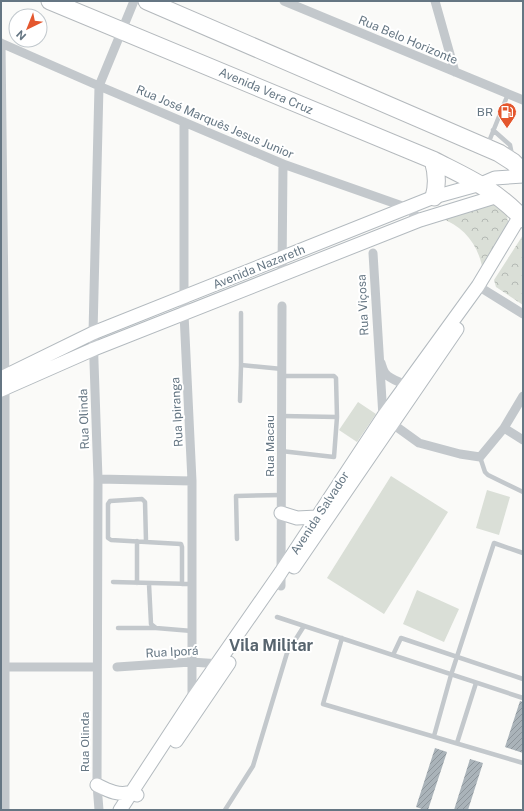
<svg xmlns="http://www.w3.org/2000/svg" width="524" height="811" viewBox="0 0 524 811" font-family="'Public Sans',sans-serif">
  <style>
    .forest { fill: url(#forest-crowns) }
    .garden { fill: #dadfd7 }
    .building { fill: url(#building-hatch) }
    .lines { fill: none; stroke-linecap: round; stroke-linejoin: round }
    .secondary-casing { stroke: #b3babf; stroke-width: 15 }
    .highway-casing { stroke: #b4b9bd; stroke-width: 19 }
    .lane { stroke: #c3c8cc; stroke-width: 4.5 }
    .street { stroke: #c3c8cc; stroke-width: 9 }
    .secondary { stroke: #fff; stroke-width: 13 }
    .highway { stroke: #fff; stroke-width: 17 }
    .labels { text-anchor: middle; stroke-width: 4; stroke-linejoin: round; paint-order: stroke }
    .street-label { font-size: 12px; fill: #657683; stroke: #fff }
    .poi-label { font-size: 12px; fill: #657683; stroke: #fff; text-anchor: end }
    .district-label { font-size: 16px; font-weight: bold; fill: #57646e; stroke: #fff }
  </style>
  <defs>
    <pattern id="forest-crowns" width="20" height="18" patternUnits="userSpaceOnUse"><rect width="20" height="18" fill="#dadfd7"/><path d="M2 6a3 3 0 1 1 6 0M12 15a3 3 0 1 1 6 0" fill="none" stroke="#b4b9b4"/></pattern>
    <pattern id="building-hatch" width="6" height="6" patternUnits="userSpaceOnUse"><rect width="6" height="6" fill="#aab3b9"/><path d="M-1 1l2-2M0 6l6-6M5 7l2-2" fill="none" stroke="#8e969c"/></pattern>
  </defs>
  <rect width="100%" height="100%" fill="#fafaf8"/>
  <path class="forest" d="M489 200 507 213 508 227 482 266C477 243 463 226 440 218Z
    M523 235V305L496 287 494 280Z"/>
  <path class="garden" d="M358 402 376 414 357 442 339 430Z
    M391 476 448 512 384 614 327 578Z
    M487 490 510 497 499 535 476 528Z
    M417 590 459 609 444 642 403 624Z"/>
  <path class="building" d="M520 701 523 702V753L505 747Z
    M435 748 447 752 428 810H425L416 807Z
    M470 759 483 763 468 810H454Z"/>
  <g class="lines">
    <g class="secondary-casing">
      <path id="secondary" d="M1 378 93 333 434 197 481 184 495 178 523 176
        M1 390 94 349 420 220 498 196
        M281 513 297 518 317 517
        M294 567 457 329
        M176 741 229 663
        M97 785C109 791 119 796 132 792L137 795
        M120 810 192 700 281 572 383 417 478 286 520 216"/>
    </g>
    <g class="highway-casing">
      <path id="highway" d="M50 1 433 160C468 178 495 189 523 219
        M147 1 499 153 513 162 523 172
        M433 160C437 173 438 184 434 197"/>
    </g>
    <path class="lane" d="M493 130 510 145 512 155
      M488 144 508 94
      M241 365V313
      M240 401 241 365 282 369
      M282 416 337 417 336 378 334 376H282
      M281 451 334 457 337 417
      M480 457 485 472 488 475 523 492
      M237 539 236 496 281 495
      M146 541 145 502 142 499 110 501 108 504V538L111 540 181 544 182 547V584
      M113 582 191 584
      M137 583V541
      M149 584 151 624 156 628 192 631
      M277 617 523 698
      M118 628H156
      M342 638 323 704 523 763
      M393 655 401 638 523 679
      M434 736 451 675 494 543 523 553
      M457 743 476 683
      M225 810 253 766 287 653 304 626"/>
    <path class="street" d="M284 1 523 100
      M435 1 455 72
      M1 43 5 389V810
      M1 43 99 86 283 164 408 208 420 220
      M184 122V314L192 481V700
      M373 253 383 417 419 443 460 454 480 457 504 428
      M282 275 283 164
      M478 286 523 314
      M381 363C382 366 383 370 385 373 391 381 403 382 411 388
      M523 396 504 428 523 440
      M98 479 192 481
      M281 586 282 306
      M1 667H97
      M117 667 191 662 221 664
      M99 810 97 785 98 479 93 333 99 86 134 1"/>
    <use href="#secondary" class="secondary"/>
    <use href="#highway" class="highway"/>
  </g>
  <defs>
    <g id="fuel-pin" transform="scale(1)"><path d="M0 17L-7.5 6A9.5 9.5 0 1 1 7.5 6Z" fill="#e4572e" stroke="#fff"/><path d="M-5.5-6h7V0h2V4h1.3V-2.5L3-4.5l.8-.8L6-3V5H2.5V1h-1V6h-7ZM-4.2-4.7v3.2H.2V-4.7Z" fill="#fff"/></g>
  </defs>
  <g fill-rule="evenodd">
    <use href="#fuel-pin" x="507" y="112"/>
  </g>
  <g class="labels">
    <g class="street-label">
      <text transform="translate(408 40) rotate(23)" y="4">Rua Belo Horizonte</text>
      <text transform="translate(266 91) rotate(23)" y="4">Avenida Vera Cruz</text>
      <text transform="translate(215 122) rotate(23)" y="4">Rua José Marquês Jesus Junior</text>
      <text transform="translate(259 267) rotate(-22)" y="4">Avenida Nazareth</text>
      <text transform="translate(363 305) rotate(-93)" y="4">Rua Viçosa</text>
      <text transform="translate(177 412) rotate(-93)" y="4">Rua Ipiranga</text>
      <text transform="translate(84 419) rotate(-92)" y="4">Rua Olinda</text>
      <text transform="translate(270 446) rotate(-90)" y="4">Rua Macau</text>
      <text transform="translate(320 513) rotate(-57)" y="4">Avenida Salvador</text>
      <text transform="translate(172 652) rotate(-3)" y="4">Rua Iporá</text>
      <text transform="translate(85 742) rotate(-90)" y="4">Rua Olinda</text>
    </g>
    <g class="poi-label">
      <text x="493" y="116">BR</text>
    </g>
    <g class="district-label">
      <text x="271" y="651">Vila Militar</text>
    </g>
  </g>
  <rect width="524" height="811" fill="none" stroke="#657683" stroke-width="4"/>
  <g transform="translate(28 28) rotate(223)"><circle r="19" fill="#ffffff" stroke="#c1c8cd"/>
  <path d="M0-3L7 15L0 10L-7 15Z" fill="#e4572e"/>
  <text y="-6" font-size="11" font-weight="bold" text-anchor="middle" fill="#657683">N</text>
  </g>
</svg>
